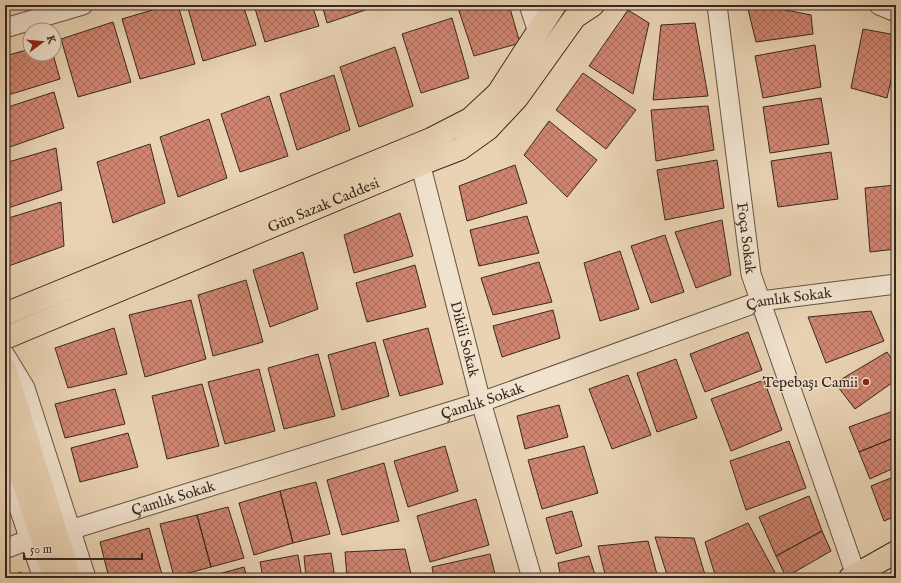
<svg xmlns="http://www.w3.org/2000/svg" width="901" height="583" viewBox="0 0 901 583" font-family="'IM FELL English',serif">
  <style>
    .building { fill: url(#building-cross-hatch); stroke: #382820 }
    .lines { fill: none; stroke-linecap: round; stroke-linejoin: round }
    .minor-casing { stroke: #645345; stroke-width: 21 }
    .major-casing { stroke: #382820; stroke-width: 24 }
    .minor { stroke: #f1e2ce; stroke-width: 19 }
    .major { stroke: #e9d3b3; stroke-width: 22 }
    .poi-dot { fill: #8f2418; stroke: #f1e2ce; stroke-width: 1.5 }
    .labels { text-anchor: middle; stroke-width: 3; stroke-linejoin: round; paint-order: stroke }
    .street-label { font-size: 15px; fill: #382820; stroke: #f1e2ce }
    .poi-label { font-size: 15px; fill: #382820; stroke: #f1e2ce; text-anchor: end }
  </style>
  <defs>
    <pattern id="building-cross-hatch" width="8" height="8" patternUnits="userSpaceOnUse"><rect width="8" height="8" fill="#d08571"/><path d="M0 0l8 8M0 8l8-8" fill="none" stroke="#aa6d5c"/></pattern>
  </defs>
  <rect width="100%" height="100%" fill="#e9d3b3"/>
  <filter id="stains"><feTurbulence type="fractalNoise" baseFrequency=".005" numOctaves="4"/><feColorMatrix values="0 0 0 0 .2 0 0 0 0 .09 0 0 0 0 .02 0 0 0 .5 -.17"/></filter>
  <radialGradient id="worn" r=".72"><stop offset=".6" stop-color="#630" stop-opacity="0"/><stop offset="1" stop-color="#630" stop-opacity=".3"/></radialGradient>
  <path class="building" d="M169 5H178L195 64 140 79 122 19Z
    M187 5H243L256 45 203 61Z
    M254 5H312L319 26 265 42Z
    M322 5H380L327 23Z
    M457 5H509L520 43 474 56Z
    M747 5H760L811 15 813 34 756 42Z
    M628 10 649 23 633 94 589 66Z
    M452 18 469 78 421 93 402 34Z
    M113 22 131 82 78 97 61 39Z
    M695 23 708 96 653 100 661 25Z
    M863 29 896 35V58L887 98 851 88Z
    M815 45 821 87 763 98 755 56Z
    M395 47 413 106 359 127 340 67Z
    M30 49V54H53L60 79 5 96V56Z
    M583 73 636 110 606 149 556 110Z
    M334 75 350 130 297 150 280 94Z
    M54 92 64 128 7 148 5 141V108Z
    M269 96 288 156 240 172 221 114Z
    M821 98 829 144 770 153 763 107Z
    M708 106 714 150 656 161 651 110Z
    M209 119 227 178 178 197 160 137Z
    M549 121 597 160 567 197 524 155Z
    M150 144 165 203 113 223 97 162Z
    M56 148 62 190 5 209V163Z
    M831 152 838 199 778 207 771 161Z
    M717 160 724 208 665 220 657 170Z
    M515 165 527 203 467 221 459 186Z
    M896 185V249L870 252 865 188Z
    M61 202 64 246 6 267 5 219Z
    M400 213 413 256 354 273 344 235Z
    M527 216 539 253 479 266 470 230Z
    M722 220 731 275 696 288 675 232Z
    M665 235 684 292 651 303 631 246Z
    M620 251 639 309 600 321 584 263Z
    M303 252 318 309 270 327 253 270Z
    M539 262 552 302 493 315 481 278Z
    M415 265 426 307 367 322 356 283Z
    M246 280 263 342 213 356 198 295Z
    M191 300 206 359 145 377 129 315Z
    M553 310 560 338 502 357 493 326Z
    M871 311 884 341 826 363 808 317Z
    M114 328 127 374 68 388 55 348Z
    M428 328 443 384 400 396 383 340Z
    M748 332 762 370 705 392 690 354Z
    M375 342 389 396 342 410 328 355Z
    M887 352 896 365V380L855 409 835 383Z
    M318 354 335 416 284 429 268 368Z
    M676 359 697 418 657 432 637 373Z
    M259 369 275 431 225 444 208 382Z
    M628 375 651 435 612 449 589 389Z
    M764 380 782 430 731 451 711 399Z
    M202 384 219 446 167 459 152 396Z
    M115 389 125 424 65 438 55 404Z
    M559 405 568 437 525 449 517 416Z
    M896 410V437L859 452 849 427Z
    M128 433 138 467 80 482 71 448Z
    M896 437V467L870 479 859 452Z
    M789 441 806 488 746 510 730 461Z
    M445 446 458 491 408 507 394 461Z
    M584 446 598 493 542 509 528 460Z
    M384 463 399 521 342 535 327 480Z
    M896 476V516L884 521 871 486Z
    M316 482 330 534 293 543 280 491Z
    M280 491 293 543 254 555 239 503Z
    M809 496 822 531 776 556 759 517Z
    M476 499 489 545 430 562 417 516Z
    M228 507 244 558 211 567 197 515Z
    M572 511 582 546 556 554 546 518Z
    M197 515 211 567 174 577 160 524Z
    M748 523 778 578H716L705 542Z
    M149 528 163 578H109L100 542Z
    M822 531 831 551 786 577 776 556Z
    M655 537 694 538 706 578H668Z
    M648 541 658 578H606L598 546Z
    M405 549 412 578H347L345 552Z
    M331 553 335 578H306L304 556Z
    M490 554 496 578H434L432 567Z
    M298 555 302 578H263L260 562Z
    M589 556 596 578H561L558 563Z
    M244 567 247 578H204Z
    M21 572 24 578H8Z"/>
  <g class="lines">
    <g class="minor-casing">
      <g id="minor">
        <path d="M529 5 538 32"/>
        <path id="s1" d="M717 5 751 274 856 575"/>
        <path d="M879 5 896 12"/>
        <path d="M5 28 83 5"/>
        <path id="s2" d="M417 151 481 402 532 578"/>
        <path d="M5 355 25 388 86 578"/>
        <path d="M5 467 43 578"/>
        <path id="s3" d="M70 530 481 402 761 301 896 284"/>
        <path d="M5 549 30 539"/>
      </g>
    </g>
    <g class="major-casing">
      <g id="major">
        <path d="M5 314 431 139 470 119 498 93 555 5"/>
        <path id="s4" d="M5 338 421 164 460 149 488 129 517 98 575 17 593 5"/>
        <path d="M5 368 70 578"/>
        <path d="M5 426 55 578"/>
        <path d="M850 578 896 552"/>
      </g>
    </g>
    <use href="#minor" class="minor"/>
    <use href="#major" class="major"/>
  </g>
  <circle class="poi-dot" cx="866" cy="382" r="4"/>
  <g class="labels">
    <g class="street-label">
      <text dy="5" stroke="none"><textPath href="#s4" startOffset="345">Gün Sazak Caddesi</textPath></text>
      <text dy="5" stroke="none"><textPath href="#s1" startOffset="235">Foça Sokak</textPath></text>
      <text dy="5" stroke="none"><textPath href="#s3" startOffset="756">Çamlık Sokak</textPath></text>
      <text dy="5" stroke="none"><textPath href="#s2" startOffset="194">Dikili Sokak</textPath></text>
      <text dy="5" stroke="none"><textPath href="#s3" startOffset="432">Çamlık Sokak</textPath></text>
      <text dy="5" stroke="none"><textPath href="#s3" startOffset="108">Çamlık Sokak</textPath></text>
    </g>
    <g class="poi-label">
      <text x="858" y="387">Tepebaşı Camii</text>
    </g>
  </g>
  <rect width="901" height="583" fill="none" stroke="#e9d3b3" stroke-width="20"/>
  <rect x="6" y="6" width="889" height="571" fill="none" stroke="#382820" stroke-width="2"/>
  <rect x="10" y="10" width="881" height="563" fill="none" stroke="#382820"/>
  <g transform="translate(42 42) rotate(74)"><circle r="19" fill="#f1e2ce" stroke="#a79888"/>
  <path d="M0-3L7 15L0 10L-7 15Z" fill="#8f2418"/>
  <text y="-6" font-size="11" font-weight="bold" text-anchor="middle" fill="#382820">K</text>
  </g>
  <path d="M24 553v6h118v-6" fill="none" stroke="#382820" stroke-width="2"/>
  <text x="30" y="553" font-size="12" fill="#382820" stroke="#f1e2ce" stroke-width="3" paint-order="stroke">50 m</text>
  <rect width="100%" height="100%" filter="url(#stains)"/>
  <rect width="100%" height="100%" fill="url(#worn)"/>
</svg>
